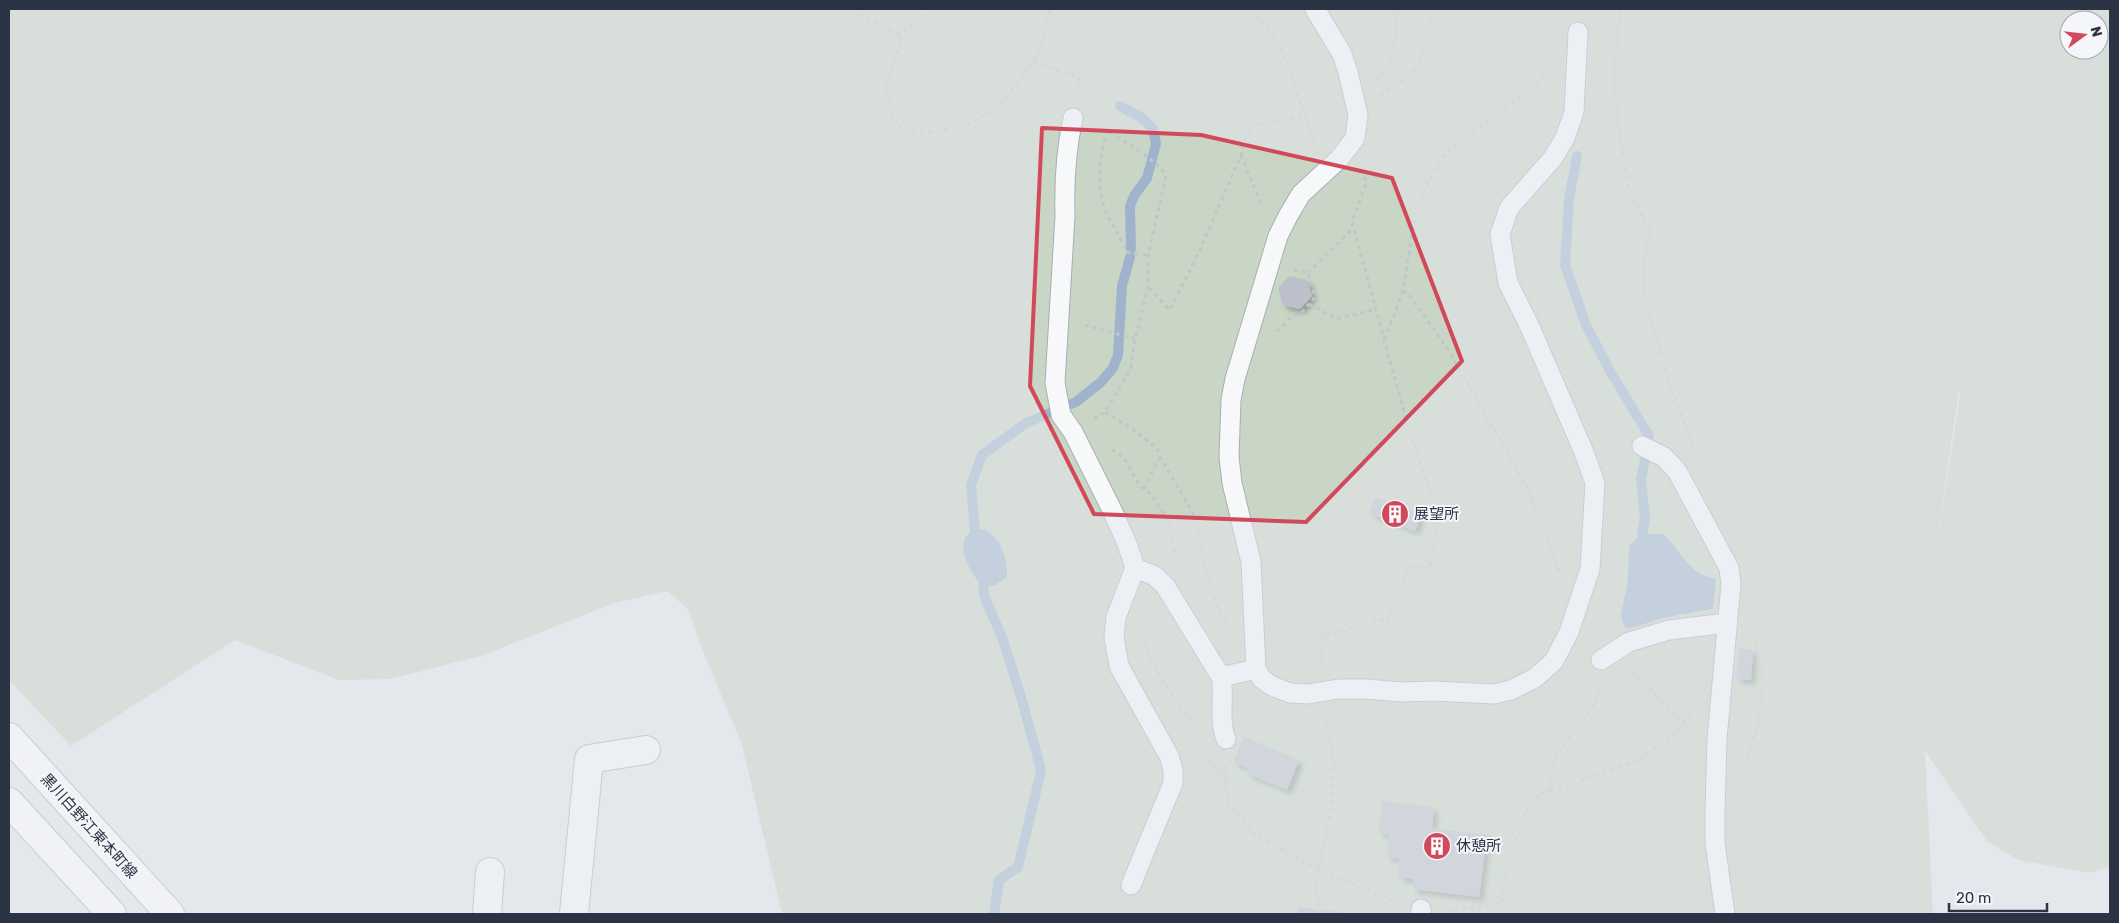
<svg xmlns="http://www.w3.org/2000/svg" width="2119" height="923" viewBox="0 0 2119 923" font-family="Rubik,'Noto Sans JP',sans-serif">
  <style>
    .green { fill: #c9d6c5; fill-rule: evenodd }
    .water { fill: #9fb4cc }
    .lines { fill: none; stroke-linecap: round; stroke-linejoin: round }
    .stream { stroke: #9fb4cc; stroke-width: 10 }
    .building { fill: #bbc0ca; filter: url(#shadow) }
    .lane-casing { stroke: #a9aeb7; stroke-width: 21 }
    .street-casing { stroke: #a9aeb7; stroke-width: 30 }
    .primary-casing { stroke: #a3abb8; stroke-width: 30 }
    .path { stroke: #c2c5cb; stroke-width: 3; stroke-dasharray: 4 4; stroke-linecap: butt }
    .lane { stroke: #f7f8fa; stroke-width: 19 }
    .street { stroke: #f7f8fa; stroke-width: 28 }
    .primary { stroke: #fff; stroke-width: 28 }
    .marked { fill: none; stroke: #d1495b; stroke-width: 4; stroke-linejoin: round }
    .labels { text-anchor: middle; stroke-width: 4; stroke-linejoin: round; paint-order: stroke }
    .poi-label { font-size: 15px; fill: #2b3445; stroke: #f4f6f9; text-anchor: start }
    .street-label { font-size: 15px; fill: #2b3445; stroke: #f4f6f9 }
  </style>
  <defs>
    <filter id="shadow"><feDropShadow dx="4.5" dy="4.5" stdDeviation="2.5" flood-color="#0004"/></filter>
  </defs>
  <rect width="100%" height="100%" fill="#e4e7ec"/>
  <path class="green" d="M9 9H2110V867L2088 873 2018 860 1987 841 1925 751 1933 914H782L742 745 702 649 688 609 667 591 614 603 481 656 390 679 339 680 235 640 71 746 9 680ZM2069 20H2099V50H2069ZM1959 390 1960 395 1935 557Z"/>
  <path class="water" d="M984 529C1001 538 1008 558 1007 577L995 585 983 588C973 576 951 543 972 531 975 530 980 530 984 529Z
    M1650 534H1663C1683 552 1686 573 1716 579L1713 609 1667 617 1628 629 1623 625 1621 615 1628 579 1629 546 1638 537Z"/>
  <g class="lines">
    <path class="stream" d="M1120 106 1142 118 1153 129 1156 144 1147 178 1134 196 1130 206 1131 249
      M1577 156 1569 199 1565 265 1586 325 1610 371 1649 436 1647 440
      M975 530 971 485 982 455 1026 423 1076 402 1101 382 1113 368 1118 355 1122 286 1130 257
      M1642 536 1645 518 1641 479 1645 459
      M983 588 985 598 1003 640 1021 697 1040 766 1041 771 1018 867 999 880 994 914"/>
  </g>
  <path class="building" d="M1289 276 1307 280 1312 296 1300 309 1283 305 1278 288Z
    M1376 497 1421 514 1415 531 1369 513Z
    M1739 648 1753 650 1751 680 1736 679Z
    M1244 737 1299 760 1287 790 1246 773 1248 768 1233 762Z
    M1382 801 1434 807 1432 828 1487 835 1479 897 1413 889V879L1398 877 1400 859 1387 857 1389 835 1379 833Z
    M1298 907 1340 912V914H1297Z"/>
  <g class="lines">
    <g class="lane-casing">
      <path id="lane" d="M1315 9 1342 54 1348 72 1358 115 1355 138 1339 159 1301 194 1288 216 1278 236 1235 379 1231 400 1229 457 1232 483 1251 562 1256 669 1262 679 1272 686 1290 693 1308 694 1338 689H1367L1401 692 1433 691 1494 694 1511 690 1535 678 1554 661 1569 632 1590 569 1595 483 1583 450 1529 325 1508 283 1500 234 1509 208 1553 158 1565 138 1574 112 1578 32
        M1073 118C1066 150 1064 183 1065 216L1055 383 1061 415 1073 432 1112 510 1128 546 1135 568 1116 617 1114 637 1119 666 1169 756 1173 770V783L1131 885
        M1642 446 1664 457 1677 471 1729 568 1731 584 1717 739 1715 812V843L1725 914
        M1135 568 1155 576 1166 587 1221 677 1256 669
        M1601 660 1629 642 1669 630 1727 623
        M1221 677C1225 698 1218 719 1226 739
        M1421 914V909"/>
    </g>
    <g class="street-casing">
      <path id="street" d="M487 914 490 872
        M574 914 589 759 646 750"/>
    </g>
    <g class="primary-casing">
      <path id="primary" d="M9 737 170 914
        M9 802 112 914"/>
    </g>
    <path class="path" d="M854 9 862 16 900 35
      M931 9 900 35C900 48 895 57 890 69 883 88 890 113 901 130L909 134 928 133 967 125 997 109 1033 63 1042 41 1050 9
      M1252 9 1276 40 1286 60 1311 134 1317 146
      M1620 9 1614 67 1618 124 1628 185 1650 233 1644 262V295L1673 394 1695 449
      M1033 63 1079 77 1077 92
      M1377 80 1389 66 1397 26 1394 9
      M1380 95 1409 76 1418 65 1434 9
      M1107 131C1100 157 1095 188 1107 214 1113 228 1121 235 1126 252L1148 256
      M1241 155 1262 207
      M1308 273 1353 228
      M1149 288 1170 310 1199 252 1241 155 1246 135 1253 125 1306 116
      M1403 290 1409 295 1447 348 1527 487 1560 574
      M1309 304 1337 319 1376 309
      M1085 325 1135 339
      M1277 332 1291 317 1301 313 1315 297 1308 273 1294 270
      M1384 339 1393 318 1403 290 1415 216 1426 187 1440 159 1469 134 1534 87 1548 72
      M1105 412 1131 428 1157 448 1161 458 1194 515 1199 530 1201 548 1211 590 1220 613 1227 624
      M1094 419 1105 412 1131 368 1135 339 1148 287V256L1166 176C1159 161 1114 133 1097 127
      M1112 450 1116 451 1125 460 1140 486 1150 493 1167 518 1176 558
      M1144 489 1157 462 1161 458
      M1144 643C1152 662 1163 681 1174 698 1181 709 1190 716 1195 727
      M1322 665 1323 636 1388 618 1408 567 1430 568 1438 518 1409 430 1352 222 1366 183 1363 172
      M1633 671 1684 724
      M1210 760 1212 766 1225 777 1228 804 1254 834 1319 870 1397 902
      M1744 771 1759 718 1763 683 1754 638
      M1225 777V765
      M1549 791C1551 781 1552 769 1556 760 1567 732 1595 714 1601 685
      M1447 911 1502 903 1505 874 1529 803 1545 792 1563 788 1636 761 1673 736 1692 712
      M1318 914 1319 907 1315 887 1331 809 1334 762 1326 718"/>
    <use href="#lane" class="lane"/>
    <use href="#street" class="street"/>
    <use href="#primary" class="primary"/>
  </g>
  <path d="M0 0H2119V923H0ZM1042 128 1201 135 1392 178 1462 361 1306 522 1094 514 1030 386Z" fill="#e4e7ec" fill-opacity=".55" fill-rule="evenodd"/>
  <path class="marked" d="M1042 128 1201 135 1392 178 1462 361 1306 522 1094 514 1030 386Z"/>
  <defs>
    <g id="building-disc" transform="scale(1.4375)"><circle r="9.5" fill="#d1495b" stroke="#f4f6f9"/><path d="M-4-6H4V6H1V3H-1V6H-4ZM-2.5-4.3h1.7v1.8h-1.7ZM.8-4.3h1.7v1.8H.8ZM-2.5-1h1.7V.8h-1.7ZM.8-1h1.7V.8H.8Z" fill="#fff"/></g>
  </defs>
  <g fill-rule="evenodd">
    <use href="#building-disc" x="1395" y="514"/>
    <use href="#building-disc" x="1437" y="846"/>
  </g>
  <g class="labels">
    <g class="poi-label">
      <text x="1414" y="519">展望所</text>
      <text x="1456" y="851">休憩所</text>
    </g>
    <g class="street-label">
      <text transform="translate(89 826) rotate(48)" y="5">黒川白野江東本町線</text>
    </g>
  </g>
  <rect width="2119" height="923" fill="none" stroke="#2b3445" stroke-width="20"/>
  <g transform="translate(2084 35) rotate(75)"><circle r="24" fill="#f4f6f9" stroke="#a4a8b1"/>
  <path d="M0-4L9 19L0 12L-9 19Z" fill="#d1495b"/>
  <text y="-8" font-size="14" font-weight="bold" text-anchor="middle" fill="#2b3445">N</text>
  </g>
  <path d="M1949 903v8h98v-8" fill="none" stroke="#2b3445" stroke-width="2.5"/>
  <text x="1956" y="903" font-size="15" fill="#2b3445" stroke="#f4f6f9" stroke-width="4" paint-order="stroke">20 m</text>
</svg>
